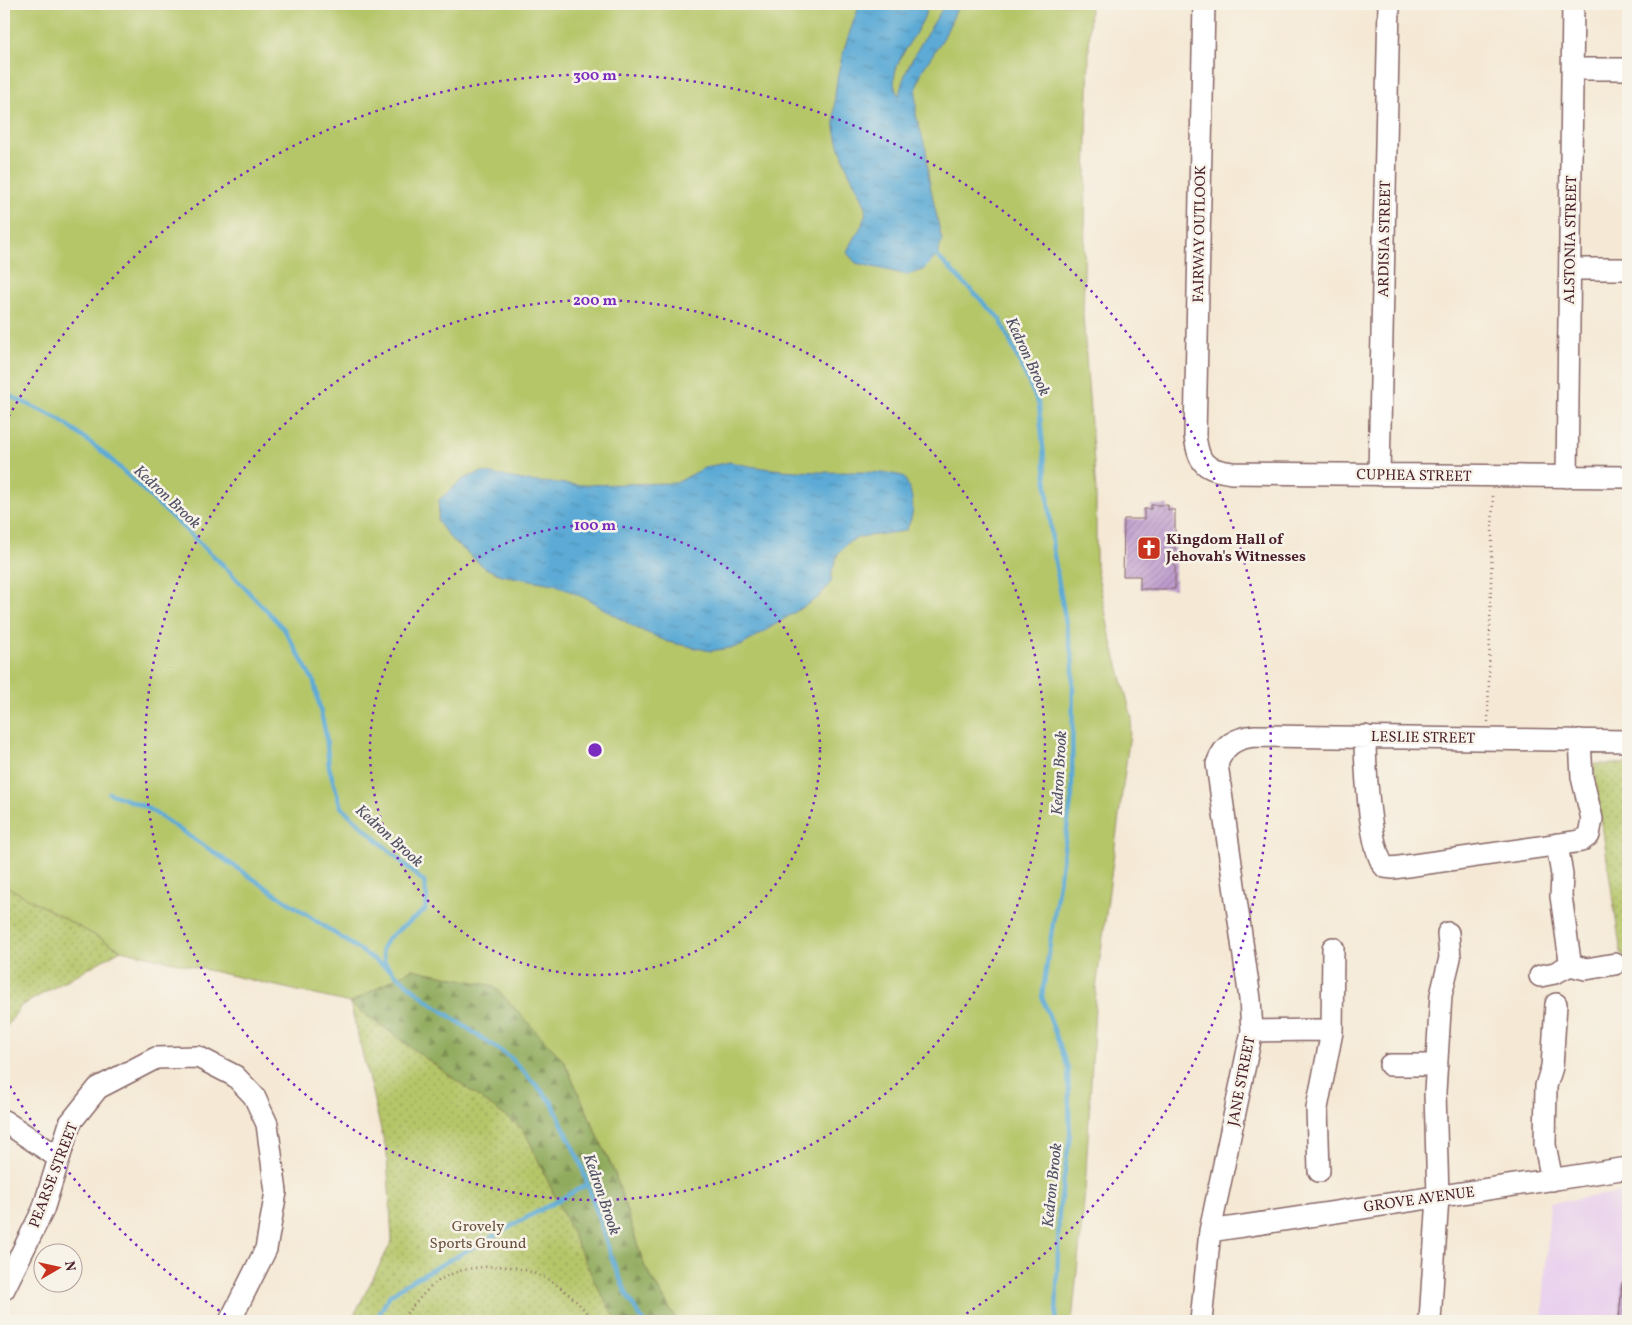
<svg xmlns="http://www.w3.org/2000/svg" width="1632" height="1325" viewBox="0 0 1632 1325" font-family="Vollkorn,serif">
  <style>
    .built { fill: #e9d1ed }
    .green { fill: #b5c669; stroke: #80724a }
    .forest { fill: url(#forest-firs); stroke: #6d6544 }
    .park { fill: url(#park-dots); stroke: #80724a }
    .water { fill: url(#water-ripples); stroke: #526480 }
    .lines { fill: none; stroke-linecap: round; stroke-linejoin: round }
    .stream { stroke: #5baad5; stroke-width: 4.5 }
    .building { fill: url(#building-hatch) }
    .minor-casing { stroke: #866666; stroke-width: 24 }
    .path { stroke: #866666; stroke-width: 2.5; stroke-dasharray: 1 4; stroke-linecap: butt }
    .minor { stroke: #fff; stroke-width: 21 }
    .ring { fill: none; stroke: #7b2cbf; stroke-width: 2.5; stroke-dasharray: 2.5 5 }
    .labels { text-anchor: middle; stroke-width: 5; stroke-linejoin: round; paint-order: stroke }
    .street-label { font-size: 15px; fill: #4a1f2b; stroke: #f7f3e8 }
    .poi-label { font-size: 15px; font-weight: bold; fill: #4a1f2b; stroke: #f7f3e8; text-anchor: start }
    .park-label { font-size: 15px; fill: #6a513e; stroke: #f7f3e8 }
    .water-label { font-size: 16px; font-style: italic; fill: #505066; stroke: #f7f3e8 }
    .centre { fill: #7b2cbf; stroke: #f7f3e8; stroke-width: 2.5 }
    .ring-label { font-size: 15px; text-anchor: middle; font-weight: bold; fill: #7b2cbf; stroke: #f7f3e8; stroke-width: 5; stroke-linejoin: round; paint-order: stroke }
  </style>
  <defs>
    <pattern id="forest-firs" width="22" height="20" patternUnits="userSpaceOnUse" patternTransform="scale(1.25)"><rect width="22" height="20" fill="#90ab5d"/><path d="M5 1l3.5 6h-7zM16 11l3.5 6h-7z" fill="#788b4d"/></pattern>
    <pattern id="park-dots" width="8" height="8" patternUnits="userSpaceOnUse" patternTransform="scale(1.25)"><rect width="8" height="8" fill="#b5c669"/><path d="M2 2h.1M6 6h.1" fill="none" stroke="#95a057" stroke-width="1.8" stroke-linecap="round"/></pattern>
    <pattern id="water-ripples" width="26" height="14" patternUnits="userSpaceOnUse" patternTransform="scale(1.25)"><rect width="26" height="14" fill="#5baad5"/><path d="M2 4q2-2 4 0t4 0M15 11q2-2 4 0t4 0" fill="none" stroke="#4d8aad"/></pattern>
    <pattern id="building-hatch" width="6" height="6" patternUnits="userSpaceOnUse" patternTransform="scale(1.25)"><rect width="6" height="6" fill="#bf9ccf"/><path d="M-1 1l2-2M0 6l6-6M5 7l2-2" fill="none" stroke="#9d7fa8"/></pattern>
  </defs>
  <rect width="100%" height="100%" fill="#f7f3e8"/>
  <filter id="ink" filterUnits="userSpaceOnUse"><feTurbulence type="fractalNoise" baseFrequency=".02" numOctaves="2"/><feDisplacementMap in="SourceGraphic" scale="10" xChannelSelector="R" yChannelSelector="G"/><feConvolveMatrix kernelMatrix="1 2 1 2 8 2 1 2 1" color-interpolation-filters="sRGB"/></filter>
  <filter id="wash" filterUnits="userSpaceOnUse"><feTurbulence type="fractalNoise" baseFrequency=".0096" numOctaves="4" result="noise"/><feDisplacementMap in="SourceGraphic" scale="20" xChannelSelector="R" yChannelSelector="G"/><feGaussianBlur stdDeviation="1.12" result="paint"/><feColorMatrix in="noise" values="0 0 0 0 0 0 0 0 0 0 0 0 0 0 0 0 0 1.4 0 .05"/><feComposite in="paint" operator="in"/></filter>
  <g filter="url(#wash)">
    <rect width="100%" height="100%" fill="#f5e9d5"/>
    <path class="built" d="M1628 1191V1321H1542L1550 1203Z"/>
    <path class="green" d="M4 4H1090L1083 316 1096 491V566L1110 635 1132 718 1096 989 1085 1191 1072 1321H677L644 1265 615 1174 564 1061 412 969 350 1003 121 950 4 885Z"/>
    <path class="forest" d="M412 969 494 986 564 1061 615 1174 644 1265 677 1321H617L596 1285 524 1130 350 1003Z"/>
    <path class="park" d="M1593 764H1628V969L1627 959 1621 954Z
      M4 885 121 950 21 1006 4 1030Z
      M350 1003 524 1130 596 1285 617 1321H351L392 1241 387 1154Z"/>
    <path class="water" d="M860 4H929C926 12 923 21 918 29 908 47 884 75 899 96 904 65 929 32 945 4H959L944 37 922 71 916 89V115L926 150 929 180 942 241 937 256 923 270 907 275 856 263 847 253C851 238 863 228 865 216 868 201 853 183 848 170 843 156 836 140 835 126 831 82 845 44 860 4Z
      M730 462C759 469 789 471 818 472 847 473 876 470 903 476 914 493 917 514 905 531L860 537 847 543 838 554 832 571 831 582 819 597 741 646 711 651 668 642 636 628 589 600 554 584 501 575 485 568 450 538 438 522 439 500 463 479 482 472 528 481 581 485 676 483 706 467Z"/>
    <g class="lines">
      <path class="stream" d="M937 256 1000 319 1039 405 1053 550 1073 663 1072 795 1042 997 1068 1068 1070 1135 1059 1212 1056 1321
        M4 393 59 419 104 453 223 565 284 629 314 682 326 735 329 767 341 807 424 882 427 898 425 910 388 938 382 950 385 963 394 973 432 1004 511 1058 551 1101 581 1164 613 1262 628 1297 643 1321
        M109 793 146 807 388 969
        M4 837 7 832
        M375 1321 390 1295 406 1284 588 1184"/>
    </g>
    <g id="blocks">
      <path class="building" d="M1151 505H1168V510H1175V589H1140V576H1123L1124 519H1144V509H1151Z
        M1622 1282H1628V1321H1619Z"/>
    </g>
  </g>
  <g filter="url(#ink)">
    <use href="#blocks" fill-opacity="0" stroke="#866666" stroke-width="1"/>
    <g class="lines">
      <g class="minor-casing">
        <path id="minor" d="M1204 4 1195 436C1199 464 1204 469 1232 473L1628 477
          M1572 69H1628
          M1570 269H1628
          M1379 475 1389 4
          M1567 477 1573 4
          M1365 736C1365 761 1369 852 1385 867L1393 868 1581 841 1589 835 1592 819 1582 777 1580 740
          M1557 844 1562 875 1561 896 1570 961 1574 966 1586 969 1615 964
          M1540 976 1555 973 1572 964
          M1252 1031 1318 1030 1332 1032
          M1390 1065H1437
          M4 1121 59 1158
          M1319 1171 1317 1108 1332 1032 1333 948
          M1552 1180 1545 1145 1546 1086 1552 1067 1556 1004
          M1210 1231 1628 1168
          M4 1289 43 1210 70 1123 98 1088 156 1058 198 1057 235 1076 254 1096 267 1124 276 1192 266 1249 230 1321
          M1201 1321 1210 1231 1252 1031 1250 999 1217 764C1224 745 1235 738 1255 736L1628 741
          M1430 1321 1438 1197 1435 1092 1441 995 1450 958 1448 933"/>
      </g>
      <path class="path" d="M1488 722 1493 492
        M400 1321C413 1307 424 1290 440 1280 452 1272 468 1268 483 1267 530 1262 566 1284 593 1321"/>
      <use href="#minor" class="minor"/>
    </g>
  </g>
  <g class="ring">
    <circle cx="595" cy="750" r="225"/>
    <circle cx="595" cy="750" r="450"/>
    <path d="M232 1319A675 675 0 0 1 5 1077M5 423A675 675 0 1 1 958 1319"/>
  </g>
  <defs>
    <g id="church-square" transform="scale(1.25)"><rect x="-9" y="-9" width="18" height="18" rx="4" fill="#c8321e" stroke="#f7f3e8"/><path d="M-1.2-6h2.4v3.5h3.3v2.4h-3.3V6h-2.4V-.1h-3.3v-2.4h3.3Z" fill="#fff"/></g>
  </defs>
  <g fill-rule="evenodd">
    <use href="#church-square" x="1149" y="548"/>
  </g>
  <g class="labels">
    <g class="street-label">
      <text transform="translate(1199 234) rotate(-89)" y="5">FAIRWAY OUTLOOK</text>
      <text transform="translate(1384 239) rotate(-89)" y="5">ARDISIA STREET</text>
      <text transform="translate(1570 240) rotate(-89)" y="5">ALSTONIA STREET</text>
      <text transform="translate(1414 475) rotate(1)" y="5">CUPHEA STREET</text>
      <text transform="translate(1423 737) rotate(1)" y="5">LESLIE STREET</text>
      <text transform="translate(1241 1081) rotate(-79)" y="5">JANE STREET</text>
      <text transform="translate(53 1175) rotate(-69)" y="5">PEARSE STREET</text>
      <text transform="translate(1419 1199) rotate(-8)" y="5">GROVE AVENUE</text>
    </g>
    <g class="poi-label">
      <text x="1166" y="544">Kingdom Hall of<tspan x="1166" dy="17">Jehovah's Witnesses</tspan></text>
    </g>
    <g class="park-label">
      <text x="478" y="1231">Grovely<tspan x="478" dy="17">Sports Ground</tspan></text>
    </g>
    <g class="water-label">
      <text transform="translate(1029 356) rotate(65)" y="6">Kedron Brook</text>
      <text transform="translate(168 496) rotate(43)" y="6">Kedron Brook</text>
      <text transform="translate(1058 773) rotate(-87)" y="6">Kedron Brook</text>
      <text transform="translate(390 835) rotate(42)" y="6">Kedron Brook</text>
      <text transform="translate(1051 1185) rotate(-84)" y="6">Kedron Brook</text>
      <text transform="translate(603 1194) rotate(71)" y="6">Kedron Brook</text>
    </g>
  </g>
  <circle cx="595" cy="750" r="8" class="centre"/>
  <g class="ring-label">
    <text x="595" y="80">300 m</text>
    <text x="595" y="305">200 m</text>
    <text x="595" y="530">100 m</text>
  </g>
  <rect width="1632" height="1325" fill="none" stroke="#f7f3e8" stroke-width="20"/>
  <g transform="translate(58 1268) rotate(81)"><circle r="24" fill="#f7f3e8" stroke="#b29e9c"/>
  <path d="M0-4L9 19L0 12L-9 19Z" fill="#c8321e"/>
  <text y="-8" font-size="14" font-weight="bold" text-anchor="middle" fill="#4a1f2b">N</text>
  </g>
</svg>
